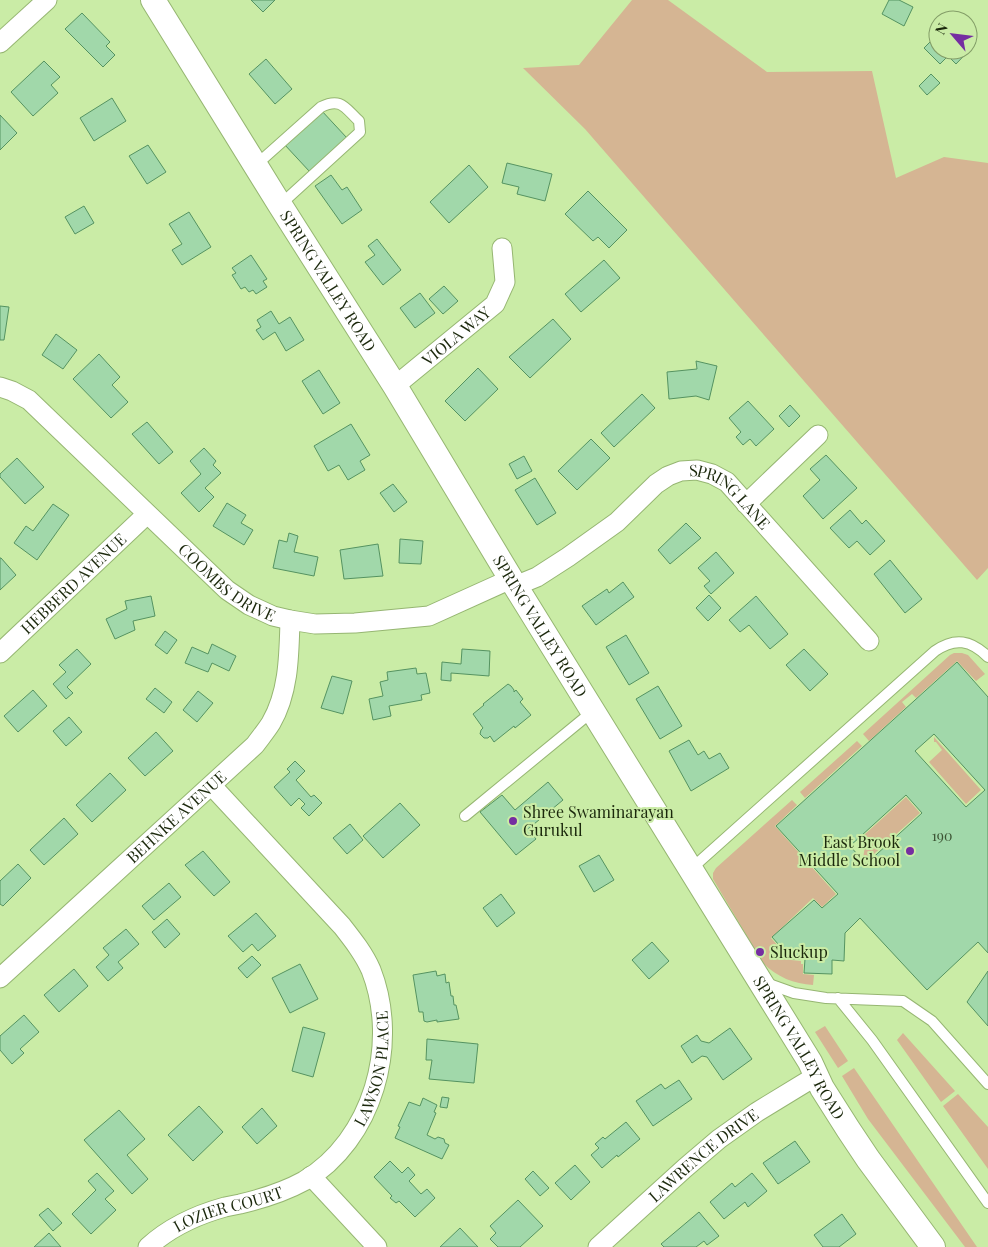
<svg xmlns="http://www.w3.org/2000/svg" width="988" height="1247" viewBox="0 0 988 1247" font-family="'Playfair Display',serif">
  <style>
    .green { fill: #d5b593 }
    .building { fill: #a1d8aa; stroke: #559361; fill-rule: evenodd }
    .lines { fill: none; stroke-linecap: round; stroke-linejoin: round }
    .service-casing { stroke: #96b672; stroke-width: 12 }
    .minor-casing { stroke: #96b672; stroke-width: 21 }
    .tertiary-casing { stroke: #96b672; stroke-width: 26 }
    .service { stroke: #fff; stroke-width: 10 }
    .minor { stroke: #fff; stroke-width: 19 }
    .tertiary { stroke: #fff; stroke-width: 24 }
    .poi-dot { fill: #752ea1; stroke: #caeca6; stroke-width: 2 }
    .labels { text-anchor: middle; stroke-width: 4; stroke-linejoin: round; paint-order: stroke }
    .number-label { font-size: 14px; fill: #3c5434 }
    .street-label { font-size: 16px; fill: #1b280c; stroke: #caeca6 }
    .poi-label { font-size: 16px; fill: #1b280c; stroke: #caeca6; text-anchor: start }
  </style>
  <rect width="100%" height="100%" fill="#caeca6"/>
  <path class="green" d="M632 0H668L767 72 872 71 896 178 944 157 988 163V568L977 580 585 129 523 68 579 65Z
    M954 653H962L968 655 985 674 976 681 957 661 916 698 912 694 902 702 906 707 869 741 863 734 950 655Z
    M934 737 981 790 966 804 929 762 942 750 936 742H934Z
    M857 741 862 746 805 798 800 792Z
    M906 797 920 813 866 861 863 858 866 840 864 835Z
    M792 800 797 805 775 826 836 894 822 907 813 898 771 938 791 960 801 961V964H803V974L814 975 813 985C794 984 777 977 763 963L713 879V873L716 868Z
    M825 1026 848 1061 838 1068 815 1032Z
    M903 1033 955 1091 941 1102 897 1040Z
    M854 1068 977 1247H965L868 1119 842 1076Z
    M958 1094 988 1127V1169L943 1106Z"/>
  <path class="building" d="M251 0H275L263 12Z
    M889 0H899L913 7 904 26 882 14Z
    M82 13 110 42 106 46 115 55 103 67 65 29Z
    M938 34V50H968V35L976 43 956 64 948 56 940 64 924 48Z
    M266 59 292 89 275 104 249 74Z
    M44 61 60 77 51 85 58 93 33 116 11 92Z
    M931 74 940 83 927 95 919 86Z
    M112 98 126 121 94 141 80 118Z
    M321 110 347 138 310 172 284 144Z
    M0 115 17 133 0 150Z
    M148 145 166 172 147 184 129 156Z
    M507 163 552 174 545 201 517 194 519 187 502 183Z
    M469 165 488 187 449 223 430 202Z
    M331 175 342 190 347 187 362 210 342 224 315 186Z
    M588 191 627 230 609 248 598 237 593 241 565 214Z
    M84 206 94 223 75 234 65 217Z
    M189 212 211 247 182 265 172 250 182 244 169 224Z
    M377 239 401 270 383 285 365 262 375 255 368 246Z
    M251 255 267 279 263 281 267 287 256 294 253 290 249 292 245 287 241 289 232 275 236 273 232 268Z
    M604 260 620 278 581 312 565 294Z
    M444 286 458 301 443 314 429 299Z
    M420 293 435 313 415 328 400 308Z
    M0 306 9 307 4 340H0Z
    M271 311 279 324 290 317 304 340 286 351 275 332 263 340 256 330 261 327 257 320Z
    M553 319 571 339 530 378 509 357Z
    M56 334 77 350 63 369 42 355Z
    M99 354 120 377 112 385 128 402 111 418 73 379Z
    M696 361 717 366 709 400 696 396 669 399 667 372 697 369Z
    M478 368 498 389 465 421 445 401Z
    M319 370 340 403 323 414 302 381Z
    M642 394 655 408 614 447 601 433Z
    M748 401 774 429 756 446 750 439 743 445 736 437 741 432 729 418Z
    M790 405 800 416 789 427 779 416Z
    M147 422 173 452 159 464 132 434Z
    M351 424 370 455 360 461 365 470 348 480 339 465 328 471 314 446Z
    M591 439 610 458 577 490 558 471Z
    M204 448 216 461 213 465 221 473 205 488 214 497 199 512 181 493 201 474 190 461Z
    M826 455 857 488 823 519 803 496 820 480 810 469Z
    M524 456 532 471 517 479 509 464Z
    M17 458 44 487 25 504 0 477V474Z
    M535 478 556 513 537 525 515 490Z
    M393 484 407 502 394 512 380 493Z
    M227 503 246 515 241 523 253 530 244 545 213 526Z
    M53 504 69 515 37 560 14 543 26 526 33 531Z
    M850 510 862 524 866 520 885 541 870 555 857 541 849 548 830 528Z
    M686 523 701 538 670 564 658 550Z
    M289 533 298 536 294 552 318 557 314 576 273 568 279 540 287 542Z
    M400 539 423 541 421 564 399 563Z
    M378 544 383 576 344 579 340 550Z
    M716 552 734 573 711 594 704 586 710 581 698 568Z
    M0 558H1L16 575 0 590Z
    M890 560 922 599 905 613 874 574Z
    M623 582 634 597 596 625 582 606 607 589 609 593Z
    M709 595 721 608 708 621 696 608Z
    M151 596 155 616 133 621 135 630 115 639 106 619 127 609 125 601Z
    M756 596 788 634 770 649 749 625 740 632 729 620Z
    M165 631 177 640 167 654 155 645Z
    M626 635 649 673 629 685 606 647Z
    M212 644 236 656 229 671 212 663 208 672 185 663 192 647 208 654Z
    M77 649 91 664 67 687 73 693 66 699 53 684 66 672 59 665Z
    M462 649 490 651 489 676 451 673V681L441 680 442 662 461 664Z
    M804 649 828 674 810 691 786 665Z
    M957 662 988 697V953L978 942 927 990 860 918 845 933 844 961 832 960V974L804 973 805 959H791L772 937 814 900 822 908 838 894 776 826ZM934 734 985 790 966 807 915 751ZM906 795 922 813 866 864 850 846Z
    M416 668 417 674 426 673 430 693 421 695 422 700 389 706 391 716 373 720 369 699 383 696 380 682 388 680 387 672Z
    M332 676 352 681 343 714 321 708Z
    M508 684 511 686 514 690V692L516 690 523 699 520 702 531 715 515 728 514 726 494 742 490 736 488 738H484L480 734 481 730 483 728 473 714 484 705 483 704Z
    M658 686 682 726 660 739 636 699Z
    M155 688 172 702 164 713 146 699Z
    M33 690 47 706 18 732 4 716Z
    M198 691 213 703 197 722 183 710Z
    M69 717 82 732 66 746 53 731Z
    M156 732 173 751 145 776 128 758Z
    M689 740 698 755 704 751 709 759 720 753 729 768 691 791 669 751Z
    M295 761 305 771 296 780 311 797 314 795 322 803 309 816 301 808 305 804 299 798 291 806 274 787 290 772 287 769Z
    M110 773 126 790 92 822 76 805Z
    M548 782 563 800 528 829 536 839 516 855 480 812 502 795 515 810Z
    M400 803 420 825 383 858 363 836Z
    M64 818 78 834 44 865 30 850Z
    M350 824 363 840 347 854 333 838Z
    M203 851 230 882 214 896 185 865Z
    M599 855 614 880 594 892 579 866Z
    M18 864 31 878 3 906 0 904V881Z
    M169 883 181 897 154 920 142 906Z
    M501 894 515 913 497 927 483 908Z
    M256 913 276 936 258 951 252 944 243 952 228 936Z
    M167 919 180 934 165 948 152 932Z
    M126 929 139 944 118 962 123 968 108 981 96 967 109 955 103 948Z
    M652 942 669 961 649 979 632 960Z
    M252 956 261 965 247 978 238 968Z
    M300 964 318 999 290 1013 272 978Z
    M74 969 88 986 59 1012 44 995Z
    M436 971 437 976 445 974 446 983 449 982 451 996H453L454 1005H456L459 1019 437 1022V1020L427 1022 424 1021 423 1012H419L413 975Z
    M988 971V1026L967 1002Z
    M24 1015 39 1032 20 1049 24 1053 12 1064 0 1050V1036Z
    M303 1027 325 1033 313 1077 292 1071Z
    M730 1028 752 1059 723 1080 707 1057 702 1056 692 1063 681 1046 697 1035 701 1041 709 1043Z
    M427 1039 478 1044 474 1083 429 1079 432 1060H426Z
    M679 1080 692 1099 653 1126 636 1101 661 1084 665 1089Z
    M442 1097 449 1098 447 1108 440 1107Z
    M423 1098 437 1105 434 1112 436 1113 427 1135 435 1139 438 1137 444 1139 445 1143 449 1145 442 1159 395 1138 400 1127 398 1126 409 1102 420 1106Z
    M199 1106 223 1132 193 1161 168 1135Z
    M262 1108 277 1126 257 1144 242 1127Z
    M119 1110 145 1139 127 1155 148 1179 132 1194 84 1140Z
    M626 1122 640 1139 618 1157 617 1155 602 1168 591 1155 599 1148 595 1144 603 1137 605 1139Z
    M795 1141 810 1162 778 1184 763 1163Z
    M390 1161 402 1173 408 1167 415 1175 409 1181 421 1194 427 1189 435 1198 415 1217 399 1201 396 1203 390 1198 392 1196 374 1177Z
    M575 1165 590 1182 571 1200 555 1183Z
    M533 1171 549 1188 540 1196 525 1179Z
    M97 1173 114 1191 105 1199 116 1210 91 1234 72 1214 96 1190 88 1181Z
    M752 1173 767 1191 748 1207 745 1202 724 1219 710 1202 732 1183 735 1187Z
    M518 1200 543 1226 520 1247H498L490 1239 496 1233 490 1226Z
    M48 1208 62 1223 53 1231 39 1215Z
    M699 1212 719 1236 707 1245 704 1241 696 1247H664L661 1244Z
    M842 1214 856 1234 839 1247H823L814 1235Z
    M460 1228 478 1247H440Z
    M49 1233 61 1247H34Z"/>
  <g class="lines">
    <g class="service-casing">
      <path id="service" d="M256 165 321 107C341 97 345 108 359 121L360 132 280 205
        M465 816 593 711
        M691 869 935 651C955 637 971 640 988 657
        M766 983 794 993 826 998 903 1001 932 1021 988 1084
        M838 998 872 1040 988 1203"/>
    </g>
    <g class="minor-casing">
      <g id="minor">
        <path d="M0 43 47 0"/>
        <path id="s1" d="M395 386 495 304 505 282 502 248"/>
        <path id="s2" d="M0 387 12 391 29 400 227 590 249 605 273 616 290 620 315 624 355 623 429 616 511 579"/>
        <path d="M746 504 818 435"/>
        <path id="s3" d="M515 586 537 577 568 557 617 522 656 484 668 476 681 471 697 470 712 474 727 482 869 641"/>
        <path id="s4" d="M0 653 147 514"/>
        <path id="s5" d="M0 978 255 745C260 738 266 731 271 723 289 692 289 655 290 620"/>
        <path d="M311 1176 377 1247"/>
        <path id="s6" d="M148 1247C170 1227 196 1215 225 1207 230 1206 235 1205 240 1204 261 1199 284 1192 304 1181 373 1140 400 1044 371 970 364 954 353 940 342 926L212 786"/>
        <path id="s7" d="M598 1247 685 1168 719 1139 757 1112 816 1076"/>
      </g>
    </g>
    <g class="tertiary-casing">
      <g id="tertiary">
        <path id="s8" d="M153 0 280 205 395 386 511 579 810 1062 822 1088 848 1129 868 1159 933 1247"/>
      </g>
    </g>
    <use href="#service" class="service"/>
    <use href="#minor" class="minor"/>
    <use href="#tertiary" class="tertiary"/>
  </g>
  <g class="poi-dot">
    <circle cx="513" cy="821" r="5"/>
    <circle cx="910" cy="851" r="5"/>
    <circle cx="760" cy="952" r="5"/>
  </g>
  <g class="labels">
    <g class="number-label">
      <text x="942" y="841">190</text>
    </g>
    <g class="street-label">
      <text dy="6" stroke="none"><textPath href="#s8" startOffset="331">SPRING VALLEY ROAD</textPath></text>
      <text dy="6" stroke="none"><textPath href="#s1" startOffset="79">VIOLA WAY</textPath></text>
      <text dy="6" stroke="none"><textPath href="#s3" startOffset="262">SPRING LANE</textPath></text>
      <text dy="6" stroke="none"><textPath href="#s2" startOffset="302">COOMBS DRIVE</textPath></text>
      <text dy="6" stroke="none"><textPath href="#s4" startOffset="101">HEBBERD AVENUE</textPath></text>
      <text dy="6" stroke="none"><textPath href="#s8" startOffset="736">SPRING VALLEY ROAD</textPath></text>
      <text dy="6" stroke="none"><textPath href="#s5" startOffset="239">BEHNKE AVENUE</textPath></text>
      <text dy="6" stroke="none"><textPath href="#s8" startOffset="1231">SPRING VALLEY ROAD</textPath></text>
      <text dy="6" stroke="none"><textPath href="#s6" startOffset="309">LAWSON PLACE</textPath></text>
      <text dy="6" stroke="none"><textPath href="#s7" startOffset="140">LAWRENCE DRIVE</textPath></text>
      <text dy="6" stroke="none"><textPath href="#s6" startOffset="90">LOZIER COURT</textPath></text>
    </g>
    <g class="poi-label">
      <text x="523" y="818">Shree Swaminarayan<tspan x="523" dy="18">Gurukul</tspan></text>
      <text x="900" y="848" text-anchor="end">East Brook<tspan x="900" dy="18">Middle School</tspan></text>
      <text x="770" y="958">Sluckup</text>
    </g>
  </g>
  <g transform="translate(953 35) rotate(298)"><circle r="24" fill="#caeca6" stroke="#849e68"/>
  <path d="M0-4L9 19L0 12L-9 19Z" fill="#752ea1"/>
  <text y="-8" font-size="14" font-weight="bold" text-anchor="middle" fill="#1b280c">N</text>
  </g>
</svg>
